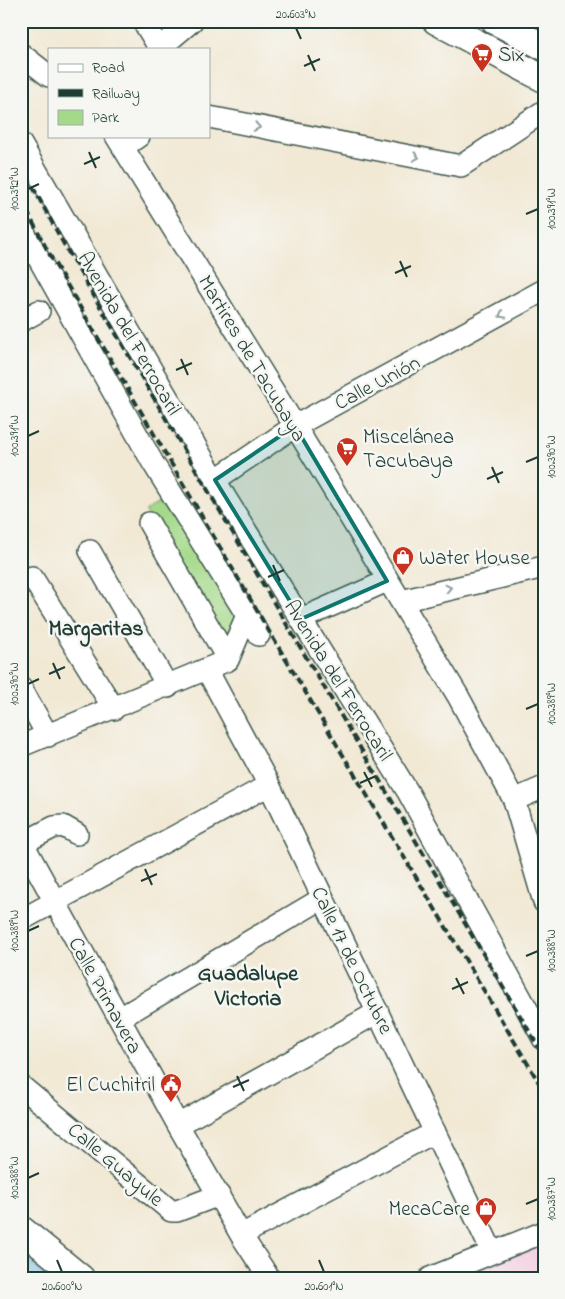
<svg xmlns="http://www.w3.org/2000/svg" width="565" height="1299" viewBox="0 0 565 1299" font-family="'Indie Flower',sans-serif">
  <style>
    .built { fill: #f3cfe0 }
    .green { fill: #a4d989; stroke: #628b5e }
    .water { fill: #5daad6; stroke: #3e7485 }
    .lines { fill: none; stroke-linecap: round; stroke-linejoin: round }
    .minor-casing { stroke: #3f574c; stroke-width: 24 }
    .major-casing { stroke: #3f574c; stroke-width: 29 }
    .minor { stroke: #fff; stroke-width: 21 }
    .major { stroke: #fff; stroke-width: 26 }
    .rail { stroke: #1f3d34; stroke-width: 4; stroke-dasharray: 8 4; stroke-linecap: butt }
    .oneway { stroke: #8f9e9a }
    .marked { fill: #0f766e; fill-opacity: 0.2; stroke: #0f766e; stroke-width: 4; stroke-linejoin: round }
    .ticks { fill: none; stroke: #1f3d34; stroke-width: 2 }
    .labels { text-anchor: middle; stroke-width: 5; stroke-linejoin: round; paint-order: stroke }
    .poi-label { font-size: 21px; fill: #1f3d34; stroke: #f6f6f2; text-anchor: start }
    .street-label { font-size: 21px; fill: #1f3d34; stroke: #f6f6f2 }
    .neighbourhood-label { font-size: 22px; font-weight: bold; fill: #1f3d34; stroke: #f6f6f2 }
    .neatline { fill: none; stroke: #1f3d34; stroke-width: 2 }
    .ticks-label { font-size: 12px; text-anchor: middle; fill: #1f3d34 }
  </style>
  <rect width="100%" height="100%" fill="#f6f6f2"/>
  <filter id="ink" filterUnits="userSpaceOnUse"><feTurbulence type="fractalNoise" baseFrequency=".02" numOctaves="2"/><feDisplacementMap in="SourceGraphic" scale="10" xChannelSelector="R" yChannelSelector="G"/><feConvolveMatrix kernelMatrix="1 2 1 2 8 2 1 2 1" color-interpolation-filters="sRGB"/></filter>
  <filter id="wash" filterUnits="userSpaceOnUse"><feTurbulence type="fractalNoise" baseFrequency=".0096" numOctaves="4" result="noise"/><feDisplacementMap in="SourceGraphic" scale="20" xChannelSelector="R" yChannelSelector="G"/><feGaussianBlur stdDeviation="1.12" result="paint"/><feColorMatrix in="noise" values="0 0 0 0 0 0 0 0 0 0 0 0 0 0 0 0 0 1.4 0 .05"/><feComposite in="paint" operator="in"/></filter>
  <g filter="url(#wash)">
    <rect width="100%" height="100%" fill="#f2e9d5"/>
    <path class="built" d="M544 1243V1278H457Z"/>
    <path class="green" d="M171 496 240 613 227 651 145 511Z"/>
    <path class="water" d="M21 1249 58 1278H21Z"/>
  </g>
  <g filter="url(#ink)">
    <g class="lines">
      <g class="minor-casing">
        <path id="minor" d="M143 21 160 49
          M160 48 192 21
          M21 54 49 76
          M209 117 461 166 544 111
          M116 136 295 426 458 696 514 800 544 902
          M21 144 225 497 408 792 544 1040
          M123 147 139 136
          M21 227 153 463 259 635
          M21 321 39 311
          M215 480 295 426 544 290
          M149 523 228 660
          M90 551 168 687
          M32 577 114 709
          M401 601 544 567
          M301 619 387 581
          M228 660 247 615
          M207 670 269 785 492 1252
          M21 688 48 736
          M21 746 228 660
          M514 800 544 787
          M21 840 178 1125 241 1235 269 1278
          M21 844 54 827 63 826 77 834
          M21 920 269 785
          M120 1018 323 898
          M21 1086 171 1211H177L219 1195
          M178 1125 378 1012
          M241 1235 435 1132
          M430 1278 544 1232"/>
      </g>
      <g class="major-casing">
        <path id="major" d="M436 21 544 79
          M495 21 544 47
          M21 1229 81 1278"/>
      </g>
      <use href="#minor" class="minor"/>
      <use href="#major" class="major"/>
      <path class="rail" d="M21 165 67 250 284 620 544 1056
        M21 200 52 259 270 633 544 1091"/>
    </g>
    <defs><path id="oneway-chevron" d="M-2-3.5L2.5 0L-2 3.5" fill="none" stroke-width="1.6" stroke-linecap="round" stroke-linejoin="round" transform="scale(1.25)"/></defs>
    <g class="oneway">
      <use href="#oneway-chevron" transform="translate(257 127) rotate(11)"/>
      <use href="#oneway-chevron" transform="translate(416 157) rotate(11)"/>
      <use href="#oneway-chevron" transform="translate(502 315) rotate(151)"/>
      <use href="#oneway-chevron" transform="translate(448 588) rotate(-13)"/>
    </g>
  </g>
  <path class="marked" d="M295 426 387 581 301 619 215 480Z"/>
  <path class="ticks" d="M296 28 301 39M308 55 315 71M304 66 320 59M89 152 96 168M84 164 100 157M28 189 39 184M526 214 538 209M400 261 407 277M395 273 411 266M181 359 188 375M176 370 192 363M28 436 39 431M526 462 538 457M492 467 499 483M487 479 503 472M273 565 280 581M268 577 284 570M53 663 60 679M49 674 65 667M28 684 39 679M526 709 538 704M364 772 372 787M360 783 376 776M145 869 152 885M141 881 157 874M28 931 39 926M526 956 538 951M456 978 464 994M452 989 468 982M237 1076 244 1091M233 1087 249 1080M28 1178 39 1173M526 1204 538 1199M57 1260 62 1272M319 1260 324 1272"/>
  <defs>
    <g id="supermarket-pin" transform="scale(1.125)"><path d="M0 17L-7.5 6A9.5 9.5 0 1 1 7.5 6Z" fill="#c8321e" stroke="#f6f6f2"/><path d="M-6-5.5h2.5l.6 2H6L4.5 2H-2.5L-4.4-4H-6ZM-1.5 3.2a1.3 1.3 0 1 0 .1 0ZM3 3.2a1.3 1.3 0 1 0 .1 0Z" fill="#fff"/></g>
    <g id="shop-pin" transform="scale(1.125)"><path d="M0 17L-7.5 6A9.5 9.5 0 1 1 7.5 6Z" fill="#c8321e" stroke="#f6f6f2"/><path d="M-5-2.5h2.3a2.7 3.5 0 0 1 5.4 0H5L5.5 6h-11ZM-1.5-2.5h3a1.5 2.3 0 0 0-3 0Z" fill="#fff"/></g>
    <g id="civic-pin" transform="scale(1.125)"><path d="M0 17L-7.5 6A9.5 9.5 0 1 1 7.5 6Z" fill="#c8321e" stroke="#f6f6f2"/><path d="M-.6-6.5H3V-4.5H.6V-3L4-1V1h2V6H-6V1h2V-1L-.6-3ZM-1.2 2.5V6h2.4V2.5Z" fill="#fff"/></g>
  </defs>
  <g fill-rule="evenodd">
    <use href="#supermarket-pin" x="482" y="54"/>
    <use href="#supermarket-pin" x="347" y="448"/>
    <use href="#shop-pin" x="403" y="557"/>
    <use href="#civic-pin" x="171" y="1084"/>
    <use href="#shop-pin" x="486" y="1208"/>
  </g>
  <g class="labels">
    <g class="poi-label">
      <text x="498" y="61">Six</text>
      <text x="363" y="443">Miscelánea<tspan x="363" dy="24">Tacubaya</tspan></text>
      <text x="419" y="564">Water House</text>
      <text x="155" y="1091" text-anchor="end">El Cuchitril</text>
      <text x="470" y="1215" text-anchor="end">MecaCare</text>
    </g>
    <g class="street-label">
      <text transform="translate(130 333) rotate(60)" y="7">Avenida del Ferrocaril</text>
      <text transform="translate(253 358) rotate(59)" y="7">Martires de Tacubaya</text>
      <text transform="translate(377 382) rotate(-28)" y="7">Calle Unión</text>
      <text transform="translate(339 680) rotate(58)" y="7">Avenida del Ferrocaril</text>
      <text transform="translate(353 960) rotate(64)" y="7">Calle 17 de Octubre</text>
      <text transform="translate(106 995) rotate(61)" y="7">Calle Primavera</text>
      <text transform="translate(116 1164) rotate(40)" y="7">Calle Guayule</text>
    </g>
    <g class="neighbourhood-label">
      <text x="96" y="635">Margaritas</text>
      <text x="248" y="980">Guadalupe<tspan x="248" dy="25">Victoria</tspan></text>
    </g>
  </g>
  <rect width="565" height="1299" fill="none" stroke="#f6f6f2" stroke-width="55"/>
  <rect x="48" y="48" width="162" height="90" fill="#f6f6f2" stroke="#a0aca6"/>
  <rect x="58" y="64" width="25" height="8" fill="#ffffff" stroke="#a0aca6"/>
  <text x="92" y="72" font-size="15" fill="#1f3d34">Road</text>
  <rect x="58" y="89" width="25" height="8" fill="#1f3d34" stroke="#a0aca6"/>
  <text x="92" y="98" font-size="15" fill="#1f3d34">Railway</text>
  <rect x="58" y="110" width="25" height="15" fill="#a4d989" stroke="#a0aca6"/>
  <text x="92" y="122" font-size="15" fill="#1f3d34">Park</text>
  <rect x="28" y="28" width="510" height="1244" class="neatline"/>
  <g class="ticks-label">
    <text x="296" y="18">20.603°N</text>
    <text transform="translate(14 189) rotate(-90)" y="4">100.392°W</text>
    <text transform="translate(551 209) rotate(-90)" y="4">100.391°W</text>
    <text transform="translate(14 436) rotate(-90)" y="4">100.391°W</text>
    <text transform="translate(551 457) rotate(-90)" y="4">100.390°W</text>
    <text transform="translate(14 684) rotate(-90)" y="4">100.390°W</text>
    <text transform="translate(551 704) rotate(-90)" y="4">100.389°W</text>
    <text transform="translate(14 931) rotate(-90)" y="4">100.389°W</text>
    <text transform="translate(551 951) rotate(-90)" y="4">100.388°W</text>
    <text transform="translate(14 1178) rotate(-90)" y="4">100.388°W</text>
    <text transform="translate(551 1199) rotate(-90)" y="4">100.387°W</text>
    <text x="62" y="1290">20.600°N</text>
    <text x="324" y="1290">20.601°N</text>
  </g>
</svg>
